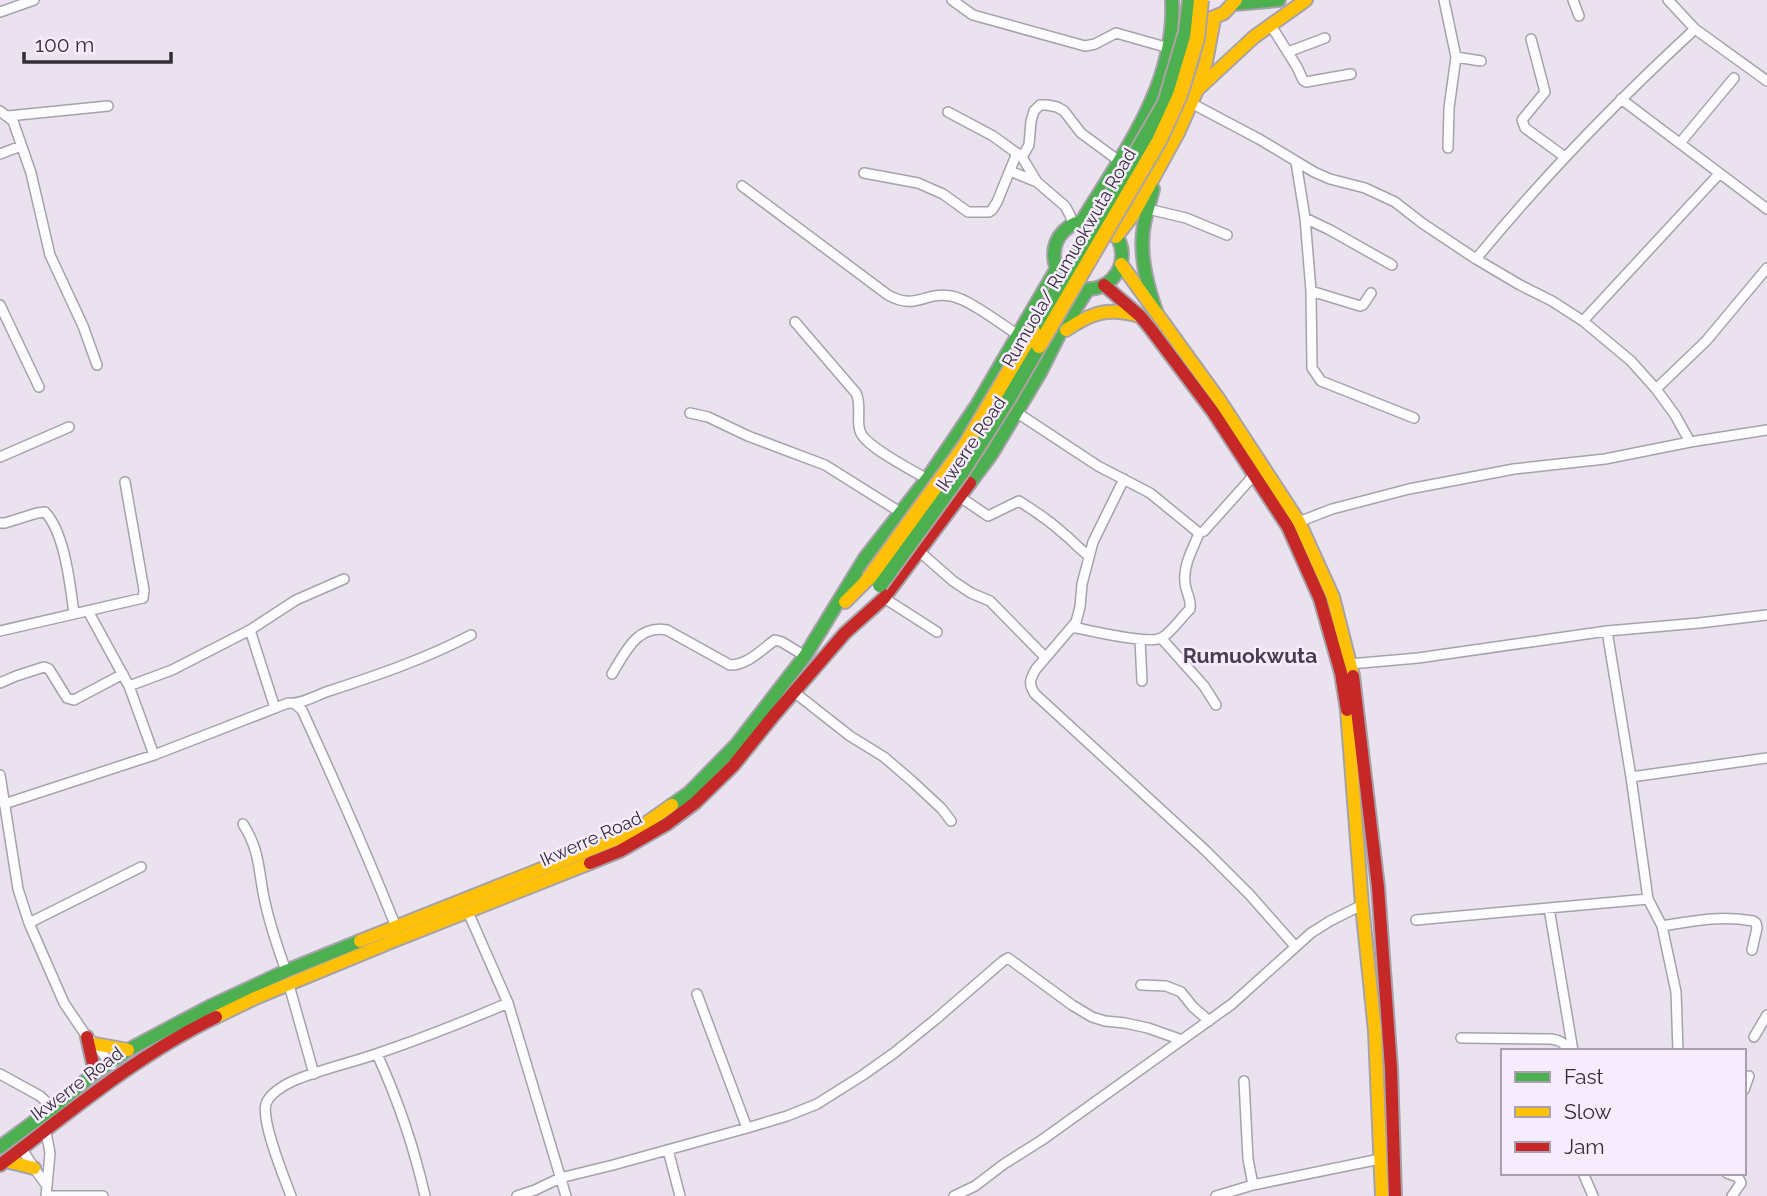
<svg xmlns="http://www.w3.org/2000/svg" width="1767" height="1196" viewBox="0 0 1767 1196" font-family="Raleway,sans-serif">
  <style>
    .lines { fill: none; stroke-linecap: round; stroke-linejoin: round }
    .street-casing { stroke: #a6a2aa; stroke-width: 12 }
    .fast-casing { stroke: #a6a2aa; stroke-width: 16 }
    .slow-casing { stroke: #a6a2aa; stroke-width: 16 }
    .jam-casing { stroke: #a6a2aa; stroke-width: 16 }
    .street { stroke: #fcfbfd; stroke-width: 9 }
    .fast { stroke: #4caf50; stroke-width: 12 }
    .slow { stroke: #ffc107; stroke-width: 12 }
    .jam { stroke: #c62828; stroke-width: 12 }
    .fast-bridge-casing { stroke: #aea2a3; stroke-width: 18; stroke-linecap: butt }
    .slow-bridge-casing { stroke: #aea2a3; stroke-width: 18; stroke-linecap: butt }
    .fast-bridge { stroke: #4caf50; stroke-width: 14 }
    .slow-bridge { stroke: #ffc107; stroke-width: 14 }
    .labels { text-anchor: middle; stroke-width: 5; stroke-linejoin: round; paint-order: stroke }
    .street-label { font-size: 18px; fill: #332e36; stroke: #f6ecfe }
    .quarter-label { font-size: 21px; font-weight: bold; fill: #483e50; stroke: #f6ecfe }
  </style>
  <rect width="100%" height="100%" fill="#eae3ef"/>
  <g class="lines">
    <g class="street-casing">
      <path id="street" d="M952 0 973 15 1085 46 1095 44 1116 33 1169 48
        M1444 0 1456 57 1449 108 1448 148
        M1573 0 1579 16
        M1668 0 1695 29 1767 81
        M0 12 34 0
        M1270 24 1297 67 1303 80 1306 82 1351 74
        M1531 39 1545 92 1522 120 1525 128 1565 157
        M1288 52 1325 38
        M1456 57 1481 61
        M1621 99 1767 209
        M1191 103 1259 139 1314 172 1330 179 1365 188 1395 202 1422 223 1476 259 1520 285 1552 301 1583 321 1631 361 1656 389 1675 415 1690 442
        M0 111 13 121 31 173 50 255 83 326 97 365
        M948 112 993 136 1022 157 1037 182 1065 206 1070 215 1073 225
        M8 116 108 106
        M1680 143 1734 78
        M0 154 21 146
        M1022 157 1029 145 1031 121 1034 111 1040 105H1047L1057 107 1064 111 1081 133 1119 161
        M1296 162 1305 218 1311 291 1312 368 1321 381 1414 418
        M1010 171 1037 182
        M864 173 918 183 943 194 968 212H989L992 210 997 202 1017 153
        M742 186 888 295C917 311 924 291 951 296 969 299 1001 324 1018 335
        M1148 209 1186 218 1227 235
        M1305 218 1330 230 1392 265
        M1476 259C1543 177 1617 101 1695 29
        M1311 291 1360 306 1363 305 1371 293
        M0 305 39 387
        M1583 321 1719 174
        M795 322 856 393C862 405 856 419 860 431 864 446 912 470 927 479
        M1656 389 1706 341 1767 268
        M1016 412 1098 466 1150 493 1199 533
        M690 413 708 417 748 436 825 465 900 512
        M0 457 69 427
        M1124 479 1093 542 1082 584 1080 607 1076 622 1036 669C1030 679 1028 684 1035 694L1206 851 1249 894 1295 946
        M960 497 988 516 1019 501C1035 511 1050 521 1064 534 1073 541 1079 549 1089 556
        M0 523H5L37 513 45 512C65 533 70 585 74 613
        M1296 523 1332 509 1409 489 1514 469 1605 459 1690 442 1767 430
        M920 552 953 581 971 593 990 601 1045 657
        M884 598 937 632
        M88 611 129 686 154 755
        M1072 627C1089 630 1152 646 1163 637 1173 630 1181 618 1190 609 1192 600 1185 591 1185 582 1183 565 1193 549 1199 533L1204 531 1255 474
        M250 630 275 708
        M0 631 143 598 144 590 125 482
        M1607 631 1631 777 1648 899 1662 926 1676 992 1678 1051
        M1162 639 1204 686 1216 705
        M1140 640 1142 681
        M1350 664 1418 658 1607 631 1699 623 1767 615
        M612 674C625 653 637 624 667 630L730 665C748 665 761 650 775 640L782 642 805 656
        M0 683 16 676 44 667 49 669 67 698 74 700 123 674
        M129 686 172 670 250 630 296 600 344 579
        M794 692 850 736 884 757 912 781 942 809 951 821
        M295 704 302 710C335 782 367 854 396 927
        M0 775 18 889 29 923 64 1003 87 1037 95 1044 112 1065
        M1631 777 1767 758
        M4 804 154 755 288 703C301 705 316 695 329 691 378 675 425 659 471 635
        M243 824C261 852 258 872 265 902 270 926 278 948 286 971
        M1549 908 1573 1051
        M468 912 508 1003 566 1196
        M1416 920 1648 899
        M29 923 141 867
        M1662 926C1693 921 1722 915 1753 921L1756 923 1757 928 1752 950
        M289 985 314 1074
        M1141 985 1166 986 1181 992 1193 1007 1209 1021
        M697 994 747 1128
        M1754 1037 1767 1015
        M1461 1038 1551 1039C1558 1040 1566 1042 1567 1051
        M377 1054C398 1100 414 1147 425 1196
        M0 1074 40 1096 53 1108
        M1244 1081 1248 1159 1253 1185
        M1744 1090 1749 1076
        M46 1132 50 1153 46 1196H103
        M22 1149 34 1168 47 1186
        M668 1150 680 1196
        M1583 1173 1593 1196
        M1727 1173 1738 1177 1741 1183 1732 1196
        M291 1196C284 1177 261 1122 266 1104 269 1094 284 1085 293 1081 321 1069 351 1063 379 1053 423 1038 466 1021 508 1003
        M517 1196 535 1190 560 1178 613 1165 747 1128 787 1116 817 1104 863 1075 894 1053 936 1019 1003 961 1008 958 1072 1005 1092 1017 1105 1021 1125 1023 1148 1028 1182 1040
        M954 1196 975 1186 1004 1164 1042 1140 1232 1004 1311 933 1330 921 1362 905
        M1216 1196 1253 1185 1380 1159"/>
    </g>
    <g class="fast-casing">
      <path id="fast" d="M1234 4 1279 0
        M1153 189C1150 203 1144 218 1143 232 1140 260 1148 288 1157 314
        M1082 221C1123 153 1176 85 1172 1
        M1054 255a34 34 0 1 1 68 0a34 34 0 1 1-68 0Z
        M970 483 991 455 1040 373 1059 335 1088 289
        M672 805 689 793 737 744 805 656 865 558 927 479 977 405 1057 268
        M0 1147 53 1108 95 1073 128 1050 209 1007 286 971 360 941"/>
    </g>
    <g class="slow-casing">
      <path id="slow" d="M1207 20 1224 13 1236 0
        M1198 89 1254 37 1306 0
        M1116 237 1133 215 1178 133 1197 90 1206 62 1214 19
        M1121 264 1220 401 1299 522 1333 597 1353 676
        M1066 330C1092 312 1109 307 1140 316
        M845 602 869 578
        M1347 710 1362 905 1375 1031 1382 1196
        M360 941 632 833 672 805
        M216 1017 255 998 393 941 590 863
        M95 1044 128 1050
        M6 1161 34 1168"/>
    </g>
    <g class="jam-casing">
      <path id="jam" d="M1104 285 1140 316 1150 328 1213 412 1288 527 1320 599 1341 673 1347 710
        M1353 676 1378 887 1391 1068 1395 1196
        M590 863 620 851 667 824 695 803 733 766 775 714 845 633 884 598 970 483
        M87 1037 95 1073
        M0 1165C70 1112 137 1055 216 1017"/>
    </g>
    <use href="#street" class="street"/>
    <use href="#fast" class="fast"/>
    <use href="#slow" class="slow"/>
    <use href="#jam" class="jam"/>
    <g class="fast-bridge-casing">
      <path id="fast-bridge" d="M1033 331 1165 103 1186 32 1190 0
        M880 585 962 472 1007 401 1039 346"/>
    </g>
    <g class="slow-bridge-casing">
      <path id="slow-bridge" d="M1039 346 1159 141 1180 95 1197 38 1201 0
        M869 578 965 446 1033 331"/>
    </g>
    <use href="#fast-bridge" class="fast-bridge"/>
    <use href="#slow-bridge" class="slow-bridge"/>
  </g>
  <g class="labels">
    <g class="street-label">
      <text transform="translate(1069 258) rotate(-60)" y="6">Rumuola/ Rumuokwuta Road</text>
      <text transform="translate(971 444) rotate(-56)" y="6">Ikwerre Road</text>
      <text transform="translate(591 839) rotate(-24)" y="6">Ikwerre Road</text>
      <text transform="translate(77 1084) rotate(-37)" y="6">Ikwerre Road</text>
    </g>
    <g class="quarter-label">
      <text x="1250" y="663">Rumuokwuta</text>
    </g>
  </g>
  <rect x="1501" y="1049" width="245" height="126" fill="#f6ecfe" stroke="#a8a0ae" stroke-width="2"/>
  <rect x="1515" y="1072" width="35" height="10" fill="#4caf50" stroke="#a8a0ae" stroke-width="2"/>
  <text x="1564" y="1084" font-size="21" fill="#332e36">Fast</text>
  <rect x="1515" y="1107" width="35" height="10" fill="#ffc107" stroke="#a8a0ae" stroke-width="2"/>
  <text x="1564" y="1119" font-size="21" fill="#332e36">Slow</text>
  <rect x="1515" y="1142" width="35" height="10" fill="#c62828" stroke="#a8a0ae" stroke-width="2"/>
  <text x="1564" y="1154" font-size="21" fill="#332e36">Jam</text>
  <path d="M24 52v10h147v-10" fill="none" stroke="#332e36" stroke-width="3.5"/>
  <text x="35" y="52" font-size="21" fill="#332e36" stroke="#f6ecfe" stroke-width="5" paint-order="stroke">100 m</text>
</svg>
